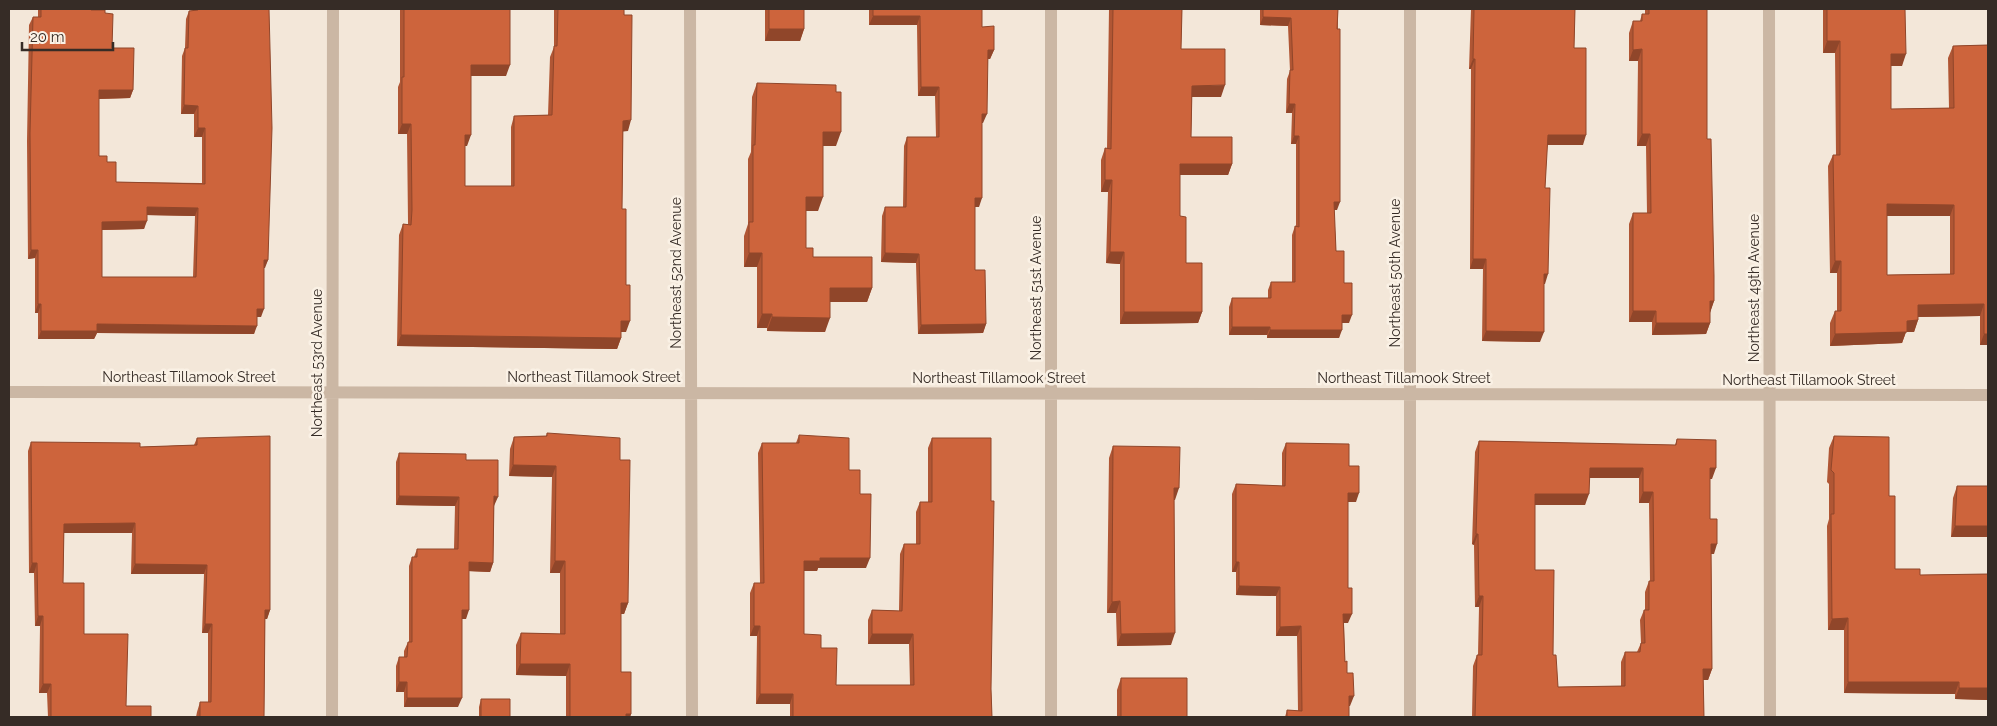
<svg xmlns="http://www.w3.org/2000/svg" width="1997" height="726" viewBox="0 0 1997 726" font-family="Raleway,sans-serif">
  <style>
    .lines { fill: none; stroke-linecap: round; stroke-linejoin: round }
    .minor { stroke: #cbb7a4; stroke-width: 12 }
    .wall { fill: #b05634; fill-rule: evenodd }
    .shaded-wall { fill: #90462a }
    .building { fill: #cd643c; stroke: #90462a; fill-rule: evenodd }
    .labels { text-anchor: middle; stroke-width: 5; stroke-linejoin: round; paint-order: stroke }
    .street-label { font-size: 14px; fill: #362c26; stroke: #faf1e5 }
  </style>
  <rect width="100%" height="100%" fill="#f3e7d9"/>
  <g class="lines">
    <path class="minor" d="M690 9 692 717
      M1769 9 1770 717
      M9 392 1988 395
      M332 717 333 9
      M1051 717V9
      M1410 717V9"/>
  </g>
  <path class="wall" d="M38 9H91V10L105 13 112 48 133 90 130 98 99 99V156L107 162 116 182 202 183V137H194V114H181L182 56 185 48 186 19 189 11 195 10V9H269L268 260 264 268 261 317H257L254 334 97 333 94 339H38V313H35V258L28 259 27 141 29 25 33 17H38ZM147 215 195 216 193 277H102V230L144 229Z
    M400 9H510L506 76H471L467 146H465V186H511V127L514 116 548 115 550 57 554 47V9H624L628 131H623L622 209 626 332H621V338L617 349 397 346 399 235 403 224H408V221L407 134H398V87L400 82Z
    M765 9H804V29L800 41H765Z
    M869 9H982V27L994 50 990 59H988L983 123H982L979 207H975V270L986 324 983 333 918 334 916 263 881 262 882 216 885 207H903L904 146 907 137H936L935 96H918L917 25H869Z
    M1109 9H1182L1181 49 1221 97H1192L1191 137 1232 164 1228 175H1180V216L1186 263 1202 312 1198 323 1120 324V264L1106 263 1108 192H1101V160L1105 148 1107 149Z
    M1260 9H1338L1337 210H1334L1336 251 1344 283 1349 323H1342L1339 338H1267V335H1229V307L1232 298H1268V290L1271 282H1292V235L1295 226H1296V144H1291L1292 113H1286L1287 79 1290 71 1288 26 1260 25Z
    M1471 9H1575L1574 48 1583 145H1547L1545 188V284H1544L1540 342 1482 341 1483 269H1470L1471 69H1469Z
    M1645 9H1707V139L1714 301 1710 312V323L1706 334 1652 335V322H1629V224L1633 213H1647L1646 146H1637L1638 61H1629V33L1633 21H1640L1642 14H1645Z
    M1823 9H1905L1902 66H1891V109L1949 108 1948 58 1953 46 1987 45V9H1988V345H1980V316L1918 317V320L1914 332H1906L1902 343 1830 346V323L1835 311H1837V273H1830L1828 166 1833 155H1836L1835 53H1823ZM1887 216H1950V274L1887 275Z
    M757 83 836 146H823L818 211H806V248L813 257 872 288 867 302H830L825 332 767 331V328H757V267H744V236L748 224V159L751 152 752 97Z
    M547 433 620 460 628 603 624 614H621V672L631 714 630 717H566V676L516 675V645L521 633 560 634V573H550L552 477 509 476 510 449 514 437 546 436Z
    M799 435 849 470 860 494 866 568H818L817 571H804V634L821 648 836 685H910L909 644H868V620L872 610 899 611 900 554 904 544H916V512L920 502H928V448L932 438 991 689 992 717H790V704H756L757 636H750V593L754 583H760L758 453 762 443H796Z
    M1834 436 1889 496 1895 569 1920 575 1988 574V700L1955 699V694L1844 693V630H1828L1827 526 1829 519V484L1827 482 1829 448Z
    M197 438 270 610 267 619H265L264 717H196L197 712 200 702H208V633H202L204 574H131L132 533H64L63 583 84 634 126 706 151 717H48L47 693H39L40 626H35L34 573H29L28 451 31 442 140 447 194 445Z
    M1677 439 1712 479H1710V519L1714 554H1711L1712 669 1708 680H1703L1704 717H1472L1473 666 1477 655H1478L1479 607H1475L1474 545 1472 544 1475 452 1479 441 1675 445ZM1589 478H1639V503H1649L1650 581H1649L1645 592V610H1644L1640 620 1641 643 1637 652H1625L1621 662V686L1558 687 1553 655 1535 570V505H1585Z
    M1286 443 1349 466 1356 502H1348V623H1344L1345 662 1347 673 1350 706H1349V717H1285L1287 710 1298 711 1297 636H1276V596L1236 595V572H1232V494L1236 484 1282 486V453Z
    M1113 446 1175 500H1174L1171 645 1117 646 1116 613H1107L1109 458Z
    M399 453 466 460 494 506 493 563 490 572 469 571 466 619H462L458 707H404V692H396V666L399 657H404V651L408 642H409V566L412 557H414L417 549H454L455 506 396 505V462Z
    M1957 486 1988 537H1951L1953 498Z
    M1121 678 1187 717H1117V690Z
    M481 699 510 717H479V707Z"/>
  <path class="shaded-wall" d="M873 16H920L917 25H869Z
    M1263 17 1291 18 1288 26 1260 25Z
    M769 29H804L800 41H765Z
    M1827 41H1840L1835 53H1823Z
    M1642 49 1638 61H1629L1633 50Z
    M988 50H994L990 59H985Z
    M1891 54H1906L1902 66H1887Z
    M1473 59H1475L1471 69H1469Z
    M471 65H510L506 76H468Z
    M1225 85 1221 97H1188L1192 86Z
    M921 87H939L935 96H918Z
    M99 90H133L130 98 96 99Z
    M1289 104H1295L1292 113H1286Z
    M184 105 198 106 194 114H181Z
    M982 114H987L983 123H978Z
    M631 120 628 131 619 132 623 121Z
    M402 124H411L407 134H398Z
    M198 128H205L202 137H194Z
    M823 132H841L836 146H818Z
    M1642 134H1650L1646 146H1637Z
    M465 135H471L467 146H461Z
    M1548 135H1586L1583 145H1544Z
    M1294 136H1299L1296 144H1291Z
    M1180 164H1232L1228 175H1176Z
    M1105 180H1112L1108 192H1101Z
    M806 197H823L818 211H801Z
    M975 198H982L979 207H972Z
    M1334 202H1340L1337 210H1331Z
    M1887 204 1954 205 1950 216H1883Z
    M147 207 198 208 195 216 144 215Z
    M147 221 144 229 99 230 102 222Z
    M31 250H38L35 258 28 259Z
    M1110 252H1124L1120 264 1106 263Z
    M749 253H762L757 267H744Z
    M885 253 919 254 916 263 881 262Z
    M1473 259H1486L1483 269H1470Z
    M264 260H268L265 268H261Z
    M1835 261H1841L1837 273H1830Z
    M1544 274H1548L1545 284H1540Z
    M830 288H872L867 302H825Z
    M1710 301H1714L1710 313Z
    M38 304H41L38 313H35Z
    M1984 304 1980 316 1914 317 1918 305Z
    M257 309H264L261 317H254Z
    M1633 311H1656L1652 322H1629Z
    M1124 312H1202L1198 323 1120 324Z
    M762 314H772L767 328H757Z
    M1342 315H1352L1349 323H1339Z
    M772 317 830 318 825 332 767 331Z
    M1918 320 1914 332H1906L1902 343 1830 346 1835 334 1907 321Z
    M621 321H630L626 332H618Z
    M1656 323H1710L1706 334 1652 335Z
    M97 324 257 326 254 334 97 333 94 339H38L41 331Z
    M986 324 983 333 918 334 921 325Z
    M1232 327H1270L1267 335H1229Z
    M1270 330H1342L1339 338H1267Z
    M1486 331 1544 332 1540 342 1482 341Z
    M1984 334H1988V345H1980Z
    M401 335 621 338 617 349 397 346Z
    M513 465 556 466 552 477 509 476Z
    M1590 468H1643L1639 478H1586Z
    M1710 468H1716L1712 479H1706Z
    M1174 488H1179L1175 500H1169Z
    M1643 492H1653L1649 503H1639Z
    M1348 493H1359L1356 502H1345Z
    M1535 494H1589L1585 505H1531Z
    M399 496 459 497 455 506 396 505Z
    M494 496 498 497 494 506H491Z
    M135 523 132 533H61L64 524Z
    M1955 526H1988V537H1951Z
    M1476 534H1478L1474 545 1472 544Z
    M1711 544H1717L1714 554H1707Z
    M820 558H870L866 568H818L817 571H801L804 561Z
    M555 561H565L560 573H550Z
    M469 562 493 563 490 572 466 571Z
    M1236 562H1239L1236 572H1232Z
    M32 563H37L34 573H29Z
    M135 564 207 565 204 574H131Z
    M1239 586 1280 587 1276 596 1236 595Z
    M1479 596H1483L1479 607H1475Z
    M1120 601 1116 613H1107L1112 602Z
    M621 603H628L624 614H617Z
    M265 610H270L267 619H261Z
    M462 610H469L466 619H458Z
    M1343 614H1352L1348 623H1340Z
    M38 616H43L40 626H35Z
    M1848 618 1844 630H1828L1832 619Z
    M205 624H212L208 633H202Z
    M754 626H760L757 636H750Z
    M1301 626 1297 636H1276L1280 627Z
    M1175 633 1171 645 1117 646 1121 634Z
    M872 634H913L909 644H868Z
    M520 664H570L566 676 516 675Z
    M1703 669H1712L1708 680H1699Z
    M399 682H407L404 692H396Z
    M1848 682H1959L1955 694 1844 693Z
    M43 684H51L47 693H39Z
    M1959 688H1988V700L1955 699Z
    M760 694H793L790 704H756Z
    M1349 696H1354L1350 706H1346Z
    M407 698H462L458 707H404Z
    M626 714H631L630 717H625Z"/>
  <path class="building" d="M41 9H91V10H105V13L113 14 112 48H134L133 90H99V156H107V162H116V182L205 184V128H198V106L184 105 185 48H188L189 11 198 10V9H269L272 128 268 260H264V309H257V326L97 324V331H41V304H38V250H31L30 133 33 17H41ZM147 207 198 208 196 277H102V222L147 221Z
    M404 9H510V65H471V135H465V186H514V116L552 115 554 46H557L558 9H624V15H632L631 120 623 121 622 209H626V285H630V321H621V338L401 335 403 224 411 225 412 210 411 124H402V77H404Z
    M769 9H804V29H769Z
    M873 9H982V27L994 26V50H988L987 114H982V198H975V270H985L986 324 921 325 919 254 885 253V207H906L907 137H939V87H921L920 16H873Z
    M1113 9H1182L1181 49H1225V85L1192 86 1191 137H1232V164H1180V216L1186 217V263H1202V312H1124V252H1110L1112 180H1105V148L1111 149Z
    M1263 9H1338L1337 29H1340V202H1334L1336 251H1344V283H1352V315H1342V330H1270V327H1232V298H1271V282H1295V226L1299 227V136H1294L1295 104H1289L1290 70H1293L1291 18 1263 17Z
    M1474 9H1575L1574 48H1586V135H1548L1545 188H1550L1548 274H1544V332L1486 331V259H1473L1475 59H1473Z
    M1649 9H1707V139H1711L1714 276V301H1710V323H1656V311H1633V213H1651L1650 134H1642V49L1633 50V21H1642V14H1649Z
    M1827 9H1905L1906 54H1891V109L1954 108 1953 46 1988 45V334H1984V304L1918 305V320L1907 321V332L1835 334V311H1841V261H1835L1833 155H1840V41H1827ZM1887 204 1954 205V274L1887 275Z
    M757 83 836 85V92H841V132H823V197H806V248H813V257H872V288H830V318L772 317V314H762V253H749V222H753V145H755Z
    M547 433 620 438V460H630L628 603H621V672H631V714H626V717H570V664H520L521 633 565 634V561H555L556 466 513 465 514 437 547 436Z
    M799 435 849 438V470H860V494H871L870 558H820V561H804V634L821 635V648H837L836 685H914L913 634H872V610L902 611 904 544H920V502H932V438H991V501H994L991 689 992 717H793V694H760V626H754V583H764L762 443H799Z
    M270 436V610H265L264 717H200V702H211L212 624H205L207 565 135 564V523L64 524 63 583H84V634H128L126 706H151V717H51V684H43V616H38L37 563H32L31 442 140 443V447L197 445V438Z
    M1834 436 1889 437V496H1895V569H1920V575L1988 574V688H1959V682H1848V618L1832 619 1831 514H1834V473L1831 470Z
    M1677 439 1716 440V468H1710V519H1717V544H1711L1712 669H1703L1704 717H1475L1477 655H1482L1483 596H1479L1478 534H1476L1479 441 1676 445ZM1590 468H1643V492H1653L1654 581H1649V610H1644L1645 643H1641L1640 652H1625V686L1558 687 1556 655H1553L1554 570H1535V494H1589Z
    M1286 443 1349 444V466H1359V493H1348V588H1352V614H1343L1345 662 1347 661V673H1353L1354 696H1349V717H1287V710L1302 711 1301 626 1280 627V587L1239 586V562H1236V484L1285 486Z
    M1113 446 1180 447 1179 488H1174L1175 633 1121 634 1120 601 1112 602Z
    M399 453 466 454V460H498V497L494 496 493 563 469 562V610H462V698H407V682H399V657H407L408 642H412V557H417V549H458L459 497 399 496Z
    M1957 486H1988V526H1955Z
    M1121 678H1187V717H1121Z
    M481 699H510V717H481Z"/>
  <g class="labels">
    <g class="street-label">
      <text transform="translate(676 273) rotate(-90)" y="5">Northeast 52nd Avenue</text>
      <text transform="translate(1395 273) rotate(-90)" y="5">Northeast 50th Avenue</text>
      <text transform="translate(1036 288) rotate(-90)" y="5">Northeast 51st Avenue</text>
      <text transform="translate(1754 288) rotate(-90)" y="5">Northeast 49th Avenue</text>
      <text transform="translate(317 363) rotate(-90)" y="5">Northeast 53rd Avenue</text>
      <text x="189" y="382">Northeast Tillamook Street</text>
      <text x="594" y="382">Northeast Tillamook Street</text>
      <text x="999" y="383">Northeast Tillamook Street</text>
      <text x="1404" y="383">Northeast Tillamook Street</text>
      <text x="1809" y="385">Northeast Tillamook Street</text>
    </g>
  </g>
  <rect width="1997" height="726" fill="none" stroke="#362c26" stroke-width="20"/>
  <path d="M22 42v8h91v-8" fill="none" stroke="#362c26" stroke-width="2.5"/>
  <text x="30" y="42" font-size="15" fill="#362c26" stroke="#faf1e5" stroke-width="4" paint-order="stroke">20 m</text>
</svg>
